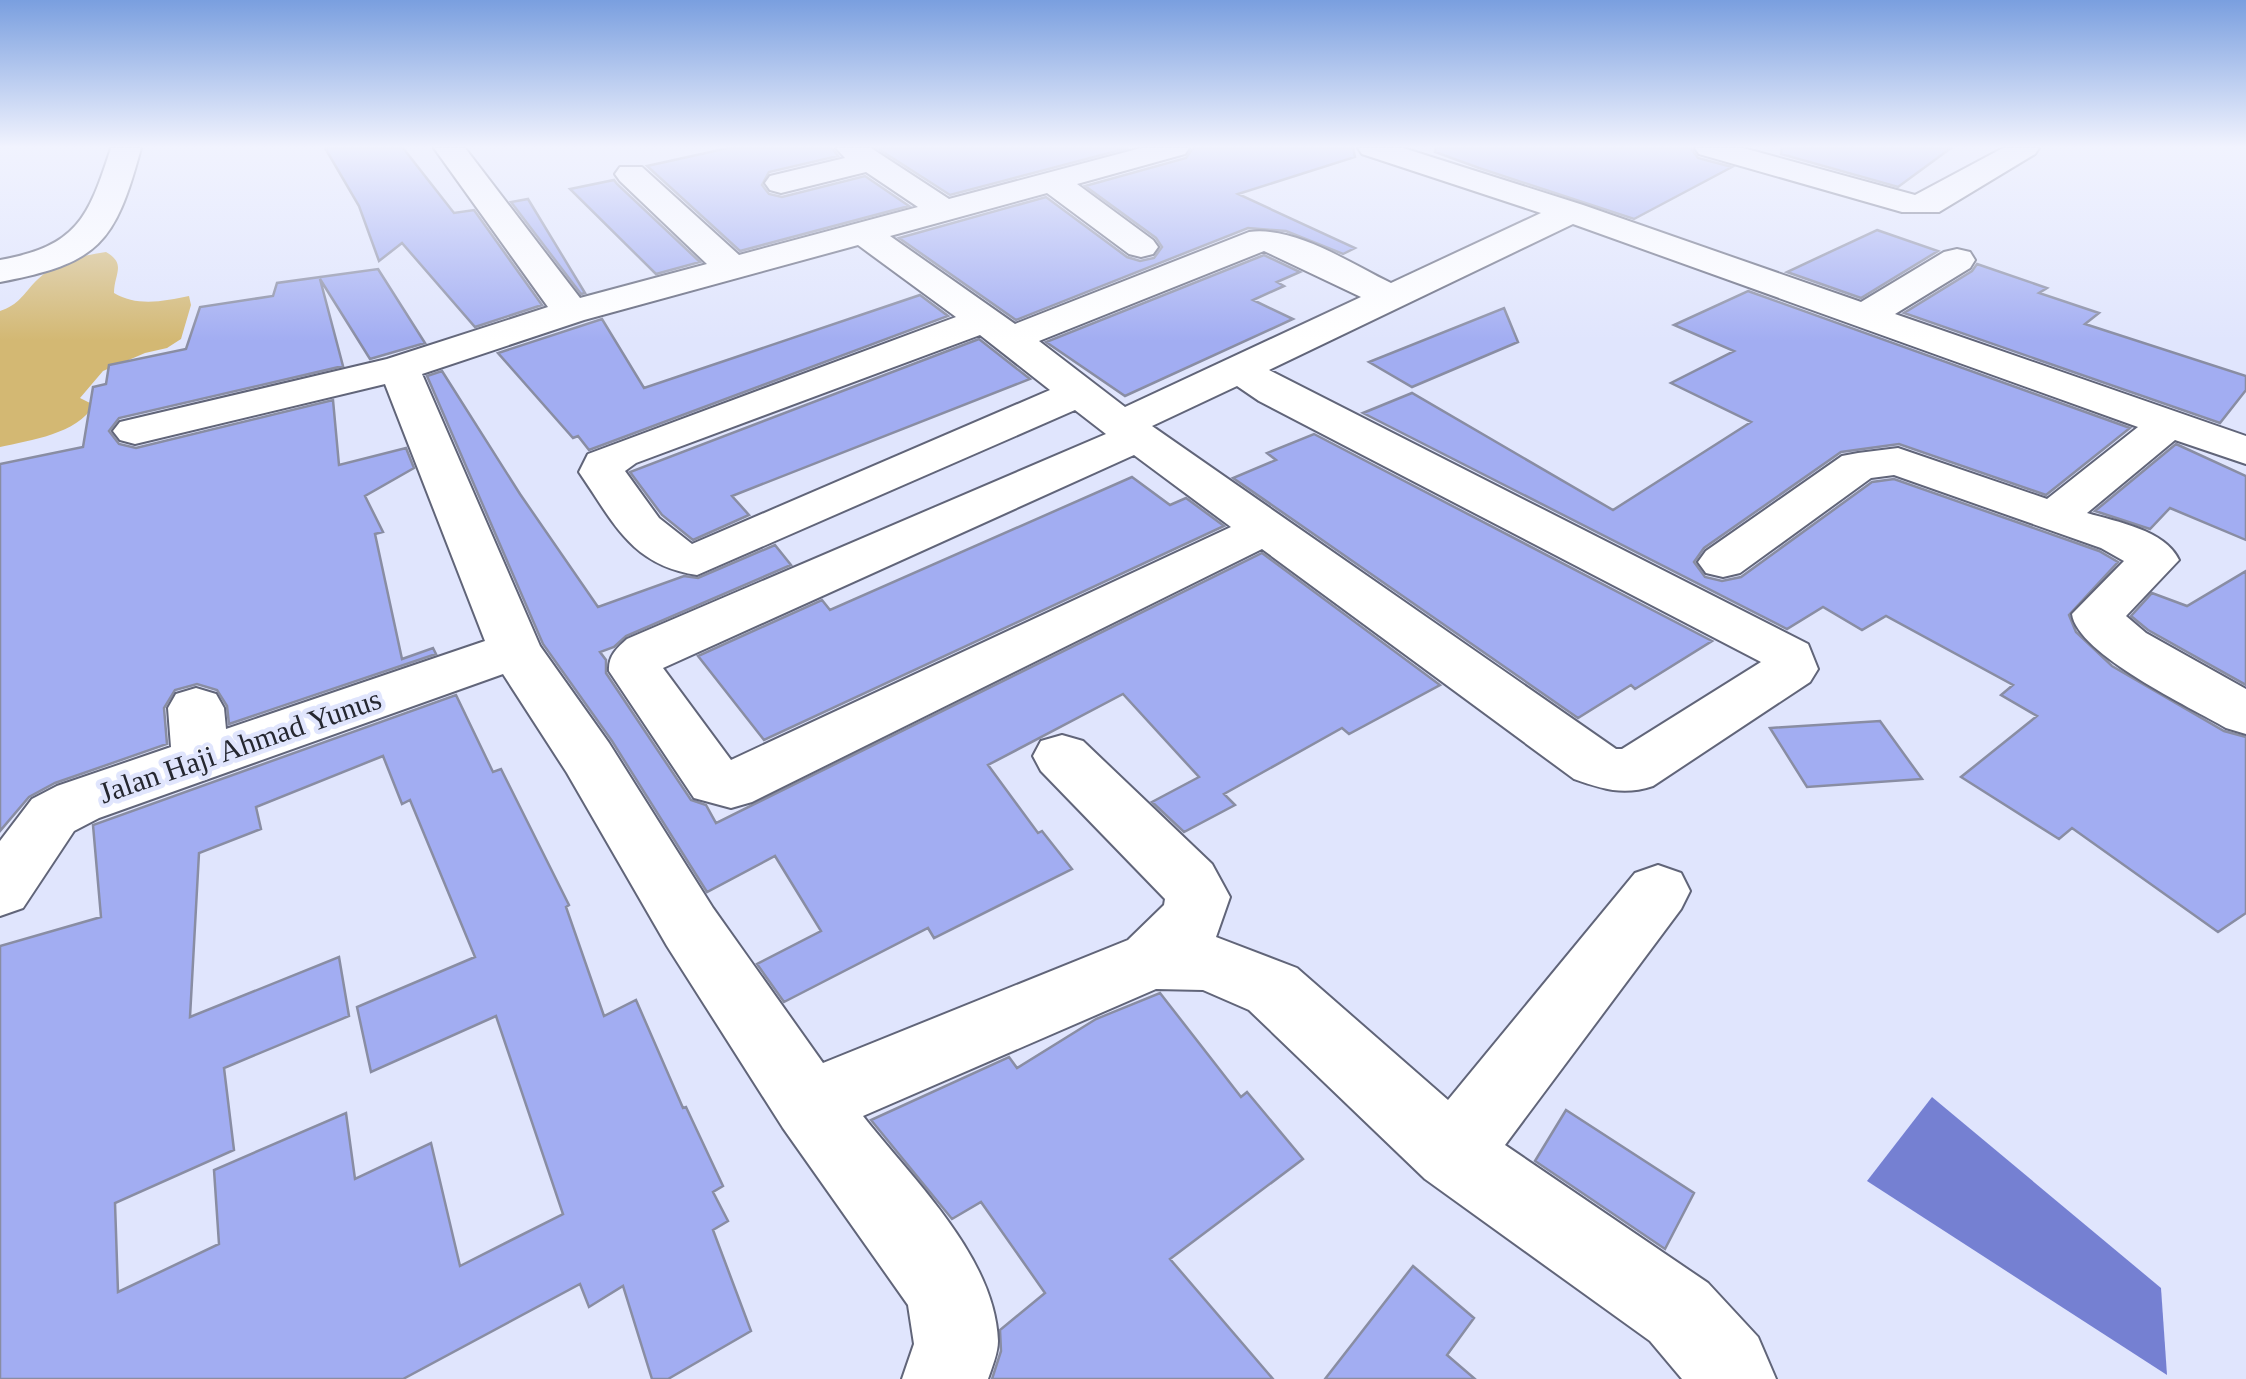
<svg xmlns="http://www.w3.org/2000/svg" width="2246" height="1379" viewBox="0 0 2246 1379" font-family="Georgia,serif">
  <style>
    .green { fill: #d3b873 }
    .water { fill: #7580d2 }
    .building { fill: #a2adf2; stroke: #898da3; stroke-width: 2.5; fill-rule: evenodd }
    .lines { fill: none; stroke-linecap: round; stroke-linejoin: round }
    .minor-casing { stroke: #616579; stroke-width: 4 }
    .minor { fill: #fff; fill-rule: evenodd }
    .labels { text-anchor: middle; stroke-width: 9; stroke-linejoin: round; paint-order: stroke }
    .street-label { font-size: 30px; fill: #252730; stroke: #e0e5fd }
  </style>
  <rect width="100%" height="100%" fill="#e0e5fd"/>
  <path class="green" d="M106 252C127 264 114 274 114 293 137 307 165 301 189 296L191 305 181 339 167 348 145 353 103 371 80 398 94 405C77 434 31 440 0 447V311C19 305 23 294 37 280 56 261 81 256 106 252Z"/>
  <path class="water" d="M1932 1097 2161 1288 2167 1375 1867 1181Z"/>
  <path class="building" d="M325 148H403L454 213 474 210 542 305 475 327 402 243 379 261 359 206Z
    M728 148H832L838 156 769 172 762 185 769 194 782 197 865 176 909 206 740 251 647 166Z
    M877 148H1128L950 195Z
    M1193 148H1353L1355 157 1238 194 1355 248 1343 254 1286 231 1248 228 1016 320 899 238 1046 197 1127 257 1140 261 1154 258 1162 247 1156 238 1085 186 1186 158Z
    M1436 148H1691L1698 158 1732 167 1634 219 1479 168 1435 152Z
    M1782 148H1951L1898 187 1781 154Z
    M614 180 617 184 700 262 656 274 570 189Z
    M528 199 585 293 581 294 511 202Z
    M1877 230 1938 251 1861 298 1787 272Z
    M1264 255 1300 272 1277 282 1284 286 1253 300 1293 319 1125 396 1046 342Z
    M1977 264 2047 288 2039 293 2099 313 2085 324 2246 376V390L2220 423 1904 313 1972 271Z
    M378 269 425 343 370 359 320 279 343 366 119 418 109 431 119 444 136 448 333 400 339 465 406 448 414 468 365 496 383 532 375 534 402 659 433 648 436 654 229 724 227 706 217 690 197 684 175 690 164 708 167 744 55 783 29 797 0 831V464L83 447 93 387 106 384 109 365 186 349 200 307 273 296 277 283Z
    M1748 291 2130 428 2046 495 1899 444 1841 452 1704 548 1694 562 1705 577 1722 581 1741 577 1872 482 1894 479 2099 551 2118 562 2069 615 2076 632 2112 666 2224 731 2246 737V913L2218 932 2072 828 2059 839 1961 777 2037 716 2001 695 2013 685 1886 616 1862 630 1823 607 1787 629 1363 413 1412 393 1613 510 1751 422 1671 383 1734 351 1674 325Z
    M920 295 948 316 589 450 578 436 573 438 498 353 602 319 644 388Z
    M1504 308 1518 342 1412 387 1369 362Z
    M979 339 1030 379 732 496 749 515 693 540 662 515 630 472Z
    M442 371 520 494 598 607 684 576 698 578 775 545 791 565 626 636 614 647 600 652 606 660V673L691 800 706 805 716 823 1262 553 1440 685 1349 734 1342 728 1224 794 1235 805 1184 832 1152 802 1199 777 1123 694 988 765 1038 833 1042 831 1072 869 934 938 928 928 784 1002 757 964 821 931 775 856 707 892 612 741 543 644 427 376Z
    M1314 434 1712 641 1635 689 1631 685 1578 718 1233 478 1276 460 1267 453Z
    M2176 444 2246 476V540L2170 508 2150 529 2095 511Z
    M1132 477 1170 505 1186 498 1224 526 764 740 698 656 822 600 830 610Z
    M2246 571V685L2148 630 2131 616 2152 593 2187 606Z
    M456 695 493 772 501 769 569 905 566 907 604 1016 636 1000 683 1108 686 1107 723 1186 713 1192 728 1221 713 1230 751 1331 668 1379H652L623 1286 589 1307 580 1284 403 1379H0V946L101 917 93 825ZM383 756 402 804 410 800 475 957 357 1007 371 1072 496 1016 563 1214 460 1266 431 1143 355 1179 346 1113 214 1170 219 1244 118 1292 115 1203 234 1150 224 1068 349 1016 339 957 190 1017 199 853 261 829 256 807Z
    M1880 721 1922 779 1807 787 1770 728Z
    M1160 993 1241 1097 1247 1092 1303 1159 1170 1259 1273 1379H992L1001 1351 1000 1330 1045 1293 981 1202 952 1219 871 1120 1009 1057 1017 1068 1096 1019Z
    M1566 1110 1694 1193 1665 1249 1535 1161Z
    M1413 1266 1474 1318 1447 1355 1475 1379H1325Z"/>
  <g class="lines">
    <g class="minor-casing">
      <path id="minor" d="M111 148H141C115 244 99 263 0 282V260C77 246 88 219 111 148Z
        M434 148H465L580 298 707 264 620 181 615 174 620 167H642L739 255 918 207 866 172 781 193 770 190 765 183 770 176 845 158 836 148H871L949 199 1141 148H1189L1185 154 1077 184 1153 240 1158 247 1153 254 1141 257 1129 254 1047 193 890 236 1015 324 1249 232C1296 226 1349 263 1391 283L1541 213 1362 154 1358 148H1403L1583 205 1861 302 1944 252 1957 249 1970 252 1975 260 1970 268 1895 314 2246 436V464L2175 440 2087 513C2117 522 2165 530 2179 560L2126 616 2146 633 2246 689V734L2226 728C2192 708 2077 654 2072 614L2124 561 2101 548 1894 475 1871 478 1740 573 1723 577 1706 573 1698 562 1706 551 1842 456 1858 453 1898 448 2047 499 2138 427 1573 224 1269 370 1808 644 1818 669 1810 682 1653 786C1623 796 1603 789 1574 779L1262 549 752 802 731 808 694 798 609 671C608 656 617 648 627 639L1106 434 1075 410 697 575C631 565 614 523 579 472L588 454 956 317 858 245 584 320 422 374 540 646 609 743 713 908 823 1063 1128 940 1164 905 1165 899 1041 771 1033 756 1041 741 1062 735 1083 741 1212 864 1230 897 1216 937 1297 968 1448 1100 1635 873 1658 865 1681 873 1690 891 1681 909 1505 1145 1708 1283 1758 1337 1776 1379H1682L1650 1341 1425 1179 1249 1010 1203 990 1156 989 863 1116C913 1180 995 1257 998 1341 998 1353 992 1367 988 1379H902L914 1344 908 1305 783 1128 667 946 567 773 503 674 99 818 74 831 23 908 0 916V841L32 799 57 786 171 747 168 708 176 694 196 688 216 694 224 708 226 729 485 641 385 384 135 444 120 440 113 431 120 422 387 359 548 307ZM1264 251 1361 297 1125 407 1039 341ZM980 335 1050 390 692 544 659 518 625 471 636 463ZM1237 386 1259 401 1761 662 1622 749H1616L1152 426ZM1134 455 1231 527 731 760 663 668Z
        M1695 148H1743L1915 195 2003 148H2039L2035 154 1939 212H1902L1699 154Z"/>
    </g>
    <use href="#minor" class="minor"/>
  </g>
  <linearGradient id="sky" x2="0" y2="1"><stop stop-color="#7a9fdf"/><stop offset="0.43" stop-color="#f1f3fe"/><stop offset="1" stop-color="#f1f3fe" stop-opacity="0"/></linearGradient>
  <rect width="2246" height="341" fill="url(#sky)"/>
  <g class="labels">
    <g class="street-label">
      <text transform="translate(240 746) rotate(-19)" y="10">Jalan Haji Ahmad Yunus</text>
    </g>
  </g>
</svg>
